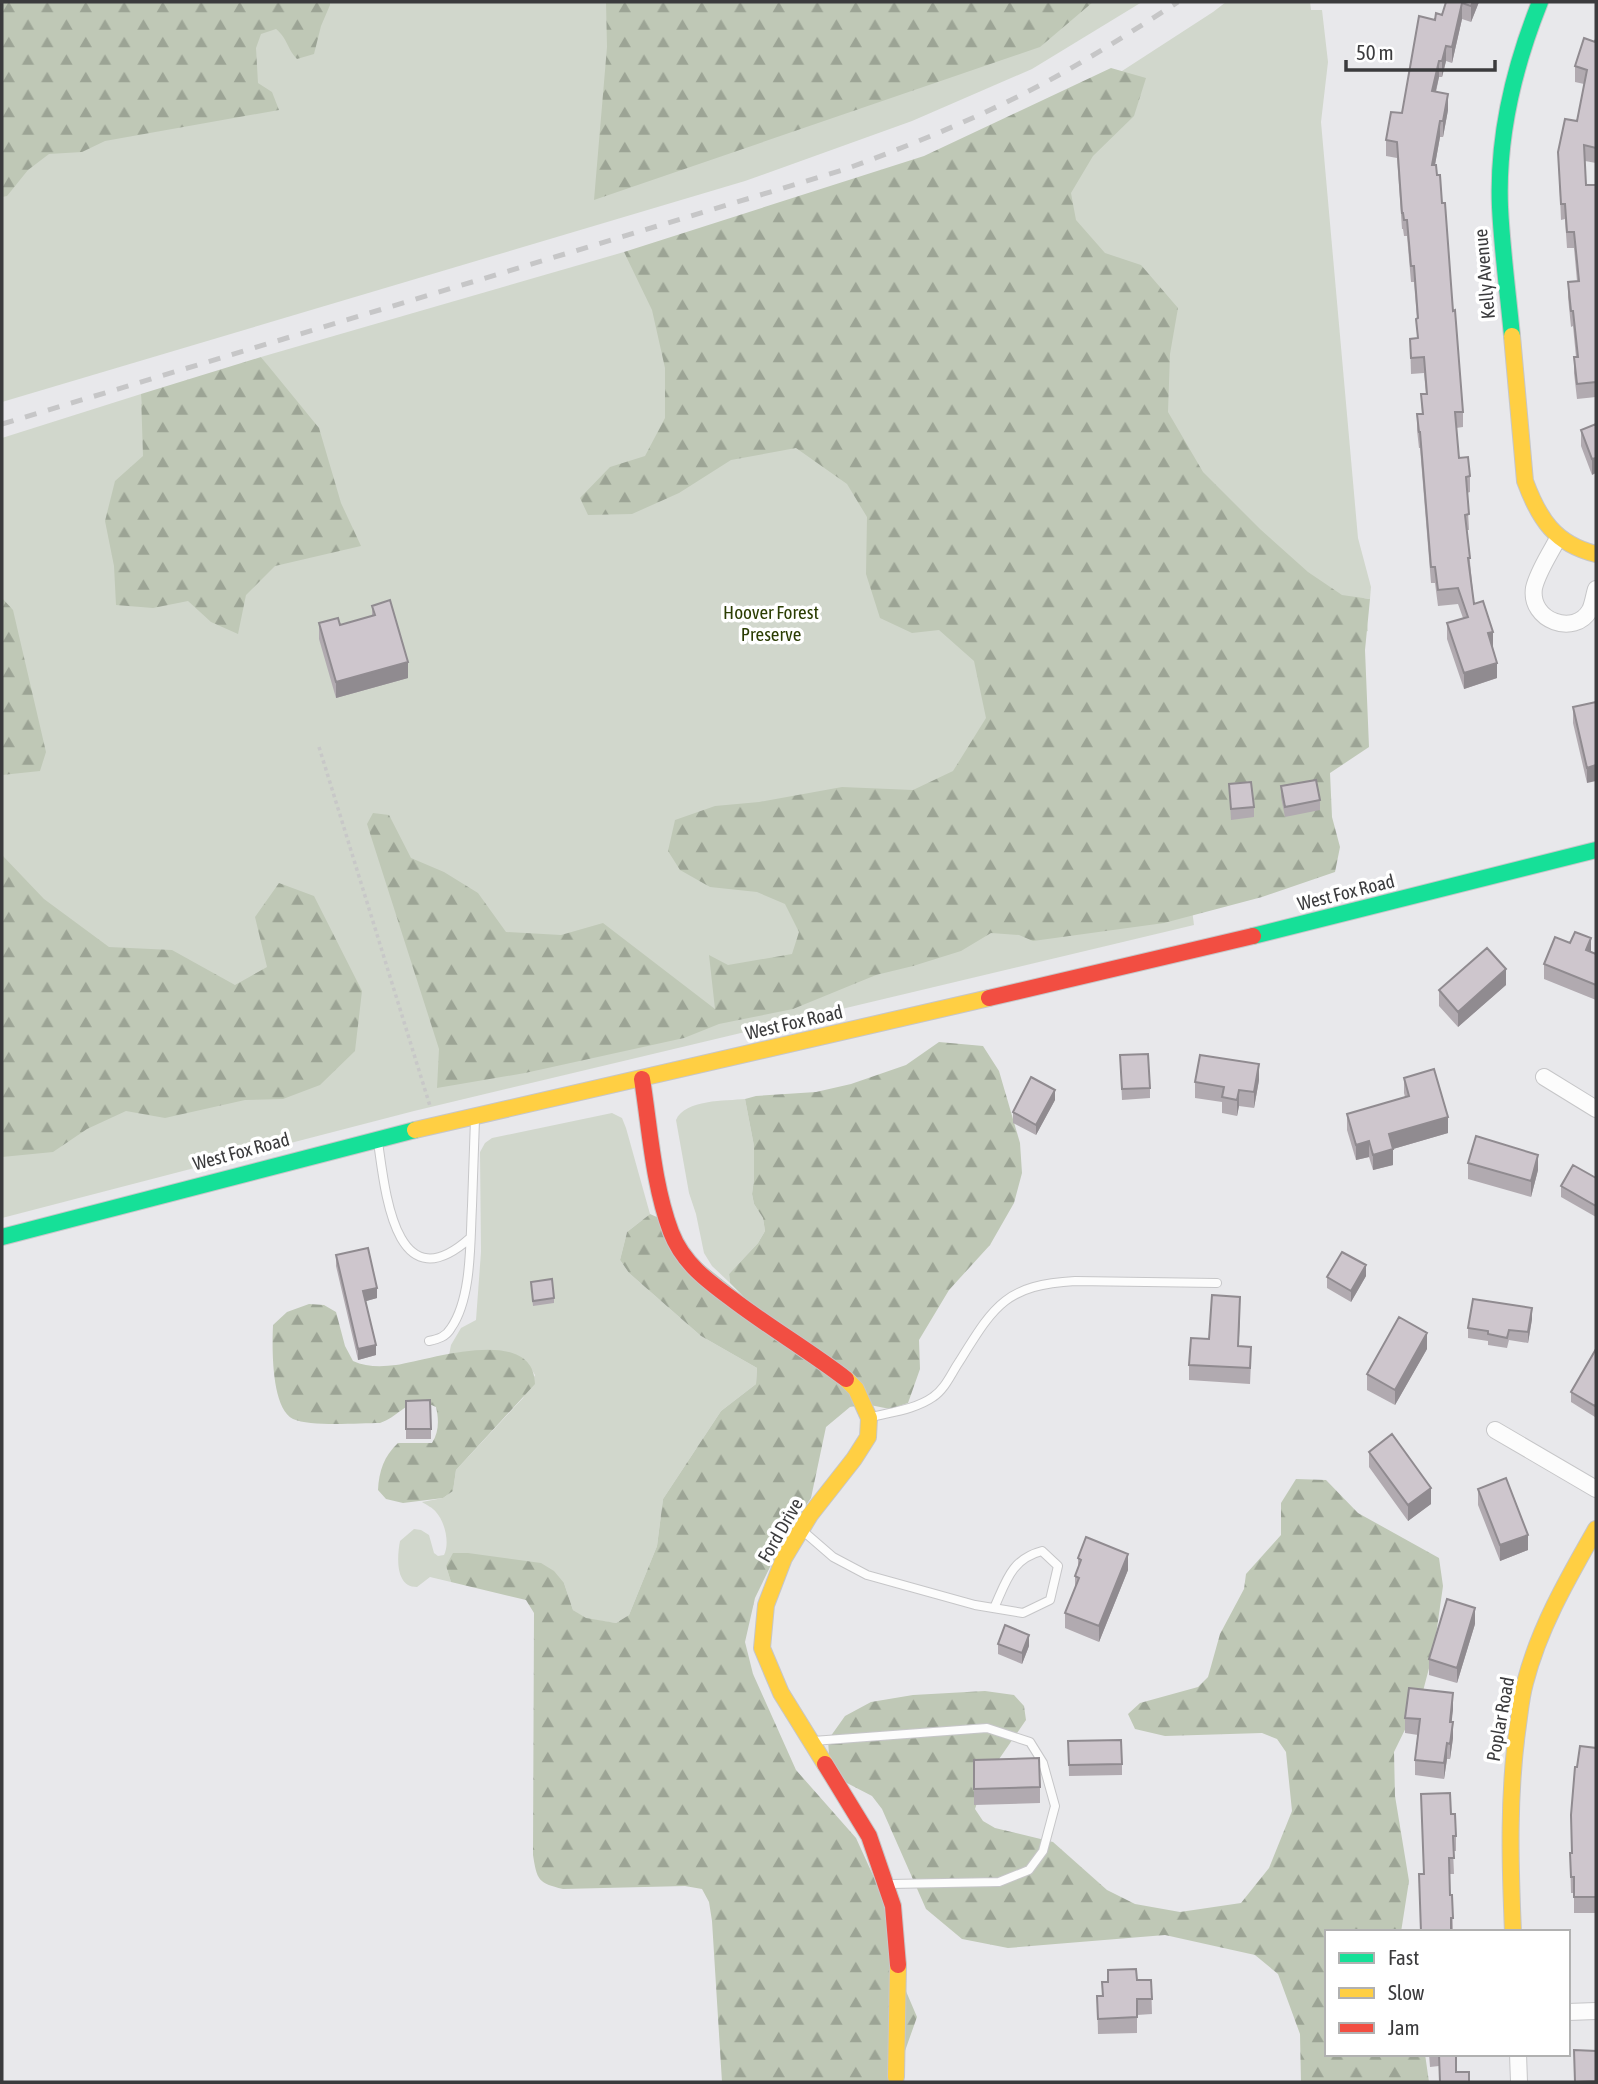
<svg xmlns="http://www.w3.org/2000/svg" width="1598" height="2084" viewBox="0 0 1598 2084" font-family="'Asap Condensed',sans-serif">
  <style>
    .green { fill: #d1d7cc }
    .forest { fill: url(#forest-firs) }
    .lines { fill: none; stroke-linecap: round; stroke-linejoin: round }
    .lane-casing { stroke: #c6c6c8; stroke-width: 10 }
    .street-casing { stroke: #c6c6c8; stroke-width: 18 }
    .fast-casing { stroke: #c6c6c8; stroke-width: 18 }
    .slow-casing { stroke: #c6c6c8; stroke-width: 18 }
    .jam-casing { stroke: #c6c6c8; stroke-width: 18 }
    .path { stroke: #c8c8c8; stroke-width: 3.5; stroke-dasharray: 3.5 3.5; stroke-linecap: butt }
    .lane { stroke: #fcfcfc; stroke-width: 8 }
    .street { stroke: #fcfcfc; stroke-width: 16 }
    .fast { stroke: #16e098; stroke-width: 16 }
    .slow { stroke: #ffcf43; stroke-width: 16 }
    .jam { stroke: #f24e42; stroke-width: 16 }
    .rail { stroke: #c6c6c7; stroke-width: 5; stroke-dasharray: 12 12; stroke-linecap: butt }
    .wall { fill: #b1aab0 }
    .shaded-wall { fill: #908b90 }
    .building { fill: #cec6cd; stroke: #908b90; stroke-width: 2 }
    .labels { text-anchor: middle; stroke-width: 7; stroke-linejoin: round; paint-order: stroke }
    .street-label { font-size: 19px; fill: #3b3b3d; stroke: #fff }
    .park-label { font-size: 19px; fill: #2b3d03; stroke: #fff }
  </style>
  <defs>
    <pattern id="forest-firs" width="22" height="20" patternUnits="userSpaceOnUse" patternTransform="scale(1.75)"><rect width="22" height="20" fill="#bfc8b6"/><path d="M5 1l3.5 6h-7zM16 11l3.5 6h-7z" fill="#9ca495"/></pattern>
  </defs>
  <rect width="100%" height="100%" fill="#e8e8eb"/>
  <path class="green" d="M2 2H1142L1032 69 912 121 745 181 2 402Z
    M1226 2H1310L1311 10H1322L1328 62 1321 122 1358 538 1371 587 1370 599 1364 598 1368 631 1162 679 1194 925 414 1111 2 1218V438L141 394V404L267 365 261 357 624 252 626 256 950 158 1122 71 1213 12Z
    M745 1099 754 1146V1179L752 1194 754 1204 763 1218 765 1231 758 1243 729 1274 730 1283 712 1266 704 1253 696 1214 689 1193 676 1120C685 1099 726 1101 745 1099Z
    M612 1113 622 1118 626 1128 650 1214 627 1232 620 1260 629 1273 701 1336 757 1368 756 1384 721 1411 663 1499 657 1546 629 1615 616 1623 586 1619 573 1610 564 1583 446 1566 451 1582 430 1577 417 1587C395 1587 397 1557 400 1541L414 1529 421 1530 429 1535 434 1553 438 1556 444 1555C450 1543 445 1522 436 1512 433 1508 427 1505 422 1502L443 1498 453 1491 456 1470 523 1398 535 1375C519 1346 477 1349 449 1355L451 1345 461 1328 476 1320 481 1252 480 1152 485 1143 492 1138Z"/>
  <path class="forest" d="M2 2H330V5L321 26 314 54 297 59C286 47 288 39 276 29L261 34 256 48 258 83 272 92 279 110 105 141 82 152 49 154 28 170 7 196 2 197Z
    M606 2H1093L1040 47 594 200 607 47Z
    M1111 68 1146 78 1134 116 1093 156 1071 193 1076 220 1105 253 1141 265 1178 308 1170 354 1168 412 1203 472 1260 529 1308 572 1342 595 1370 599 1365 650 1369 747 1330 773 1332 817 1340 847 1335 872 1262 897 1164 923 1033 941 1019 935 991 933 961 951 913 966 876 975 793 1009 719 1024 684 1038 525 1073 437 1088 439 1049 367 824 373 813 389 815 411 858 444 872 478 893 506 932 561 935 603 923 715 1009 709 955 728 965 792 954 799 932 785 904 757 892 710 887 680 870 668 851 675 820 715 806 759 802 842 787 913 790 953 771 986 718 974 661 939 630 912 633 880 618 866 574 867 517 847 484 796 448 731 460 679 493 632 514 588 515 580 498 610 467 645 456 665 418V368L652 310 624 252 924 156Z
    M261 357 319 428 341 503 361 546 275 566 246 595 238 634 211 622 188 601 153 608 116 605 114 566 105 521 115 481 143 456 141 394Z
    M2 598 13 610 46 752 40 771 2 775Z
    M2 855 44 899 109 947 172 950 235 985 267 967 255 917 279 883 314 896 362 991 355 1051 320 1085 283 1099 245 1100 165 1118 126 1111 87 1129 53 1152 2 1157Z
    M939 1042 983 1046 999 1071 1020 1143 1022 1173 1014 1203 990 1245 949 1290 919 1340 920 1369 908 1403 890 1409 865 1404 850 1407 826 1427 811 1498 785 1536 755 1598 745 1642 753 1674 796 1770 856 1838 887 1906 894 1963 917 2017 894 2082H722L712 1921 709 1902 702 1889 685 1886 563 1889C538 1883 537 1880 533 1855L534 1613 526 1600 451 1582 446 1566 453 1553H468L541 1563 554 1571 564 1583 573 1610 586 1618 616 1623 629 1615 657 1546 663 1499 721 1411 756 1384 757 1368 701 1336 629 1273 620 1260 627 1232 650 1214 659 1218 664 1233 744 1297 730 1283 729 1274 758 1243 765 1231 763 1218 754 1204 752 1194 754 1179V1146L745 1099 756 1096 816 1092 851 1084 906 1065Z
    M309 1304 324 1305 336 1312 345 1346 353 1361C366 1367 381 1367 396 1365 429 1360 534 1324 535 1384L456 1470 453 1491 443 1498 403 1503 386 1499 378 1490C379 1471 384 1456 398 1443H432C439 1432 439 1420 436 1407 409 1393 402 1416 380 1423 359 1423 310 1427 293 1419 271 1408 272 1347 273 1325L287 1312Z
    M1296 1479 1326 1480 1358 1513 1439 1558 1443 1586 1434 1649 1422 1695 1394 1752 1395 1796 1409 1881 1401 1932H1327V2054H1425L1429 2082H1301L1300 2034 1278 1974 1255 1955 1165 1935 1008 1948 962 1939 926 1909 882 1809 872 1796 845 1782 829 1755 828 1740 845 1716 871 1702 913 1695 985 1691 1014 1695 1024 1706 1026 1720 984 1781 975 1809 983 1821 995 1828 1053 1842 1107 1890 1135 1904 1180 1912 1241 1903 1269 1868 1292 1811 1286 1752 1277 1739 1262 1733 1165 1736 1135 1729 1128 1714 1140 1703 1198 1687 1208 1677 1220 1634 1244 1589 1246 1574 1281 1535V1503Z"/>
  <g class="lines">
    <g class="lane-casing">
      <path id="lane" d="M378 1142C385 1190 395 1305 470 1238
        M429 1341C438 1339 446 1337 451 1328 472 1298 470 1242 472 1206 473 1177 474 1148 475 1119
        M872 1417C892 1412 916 1409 933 1397 945 1389 951 1374 959 1362 994 1306 1005 1285 1075 1281L1217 1283
        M803 1531 833 1557 867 1575 975 1605 1023 1613 1050 1600 1058 1566 1042 1551C1011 1559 1006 1582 994 1608
        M813 1741 987 1728 1030 1742 1043 1763 1055 1806 1043 1851 1029 1870 999 1882 890 1884"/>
    </g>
    <g class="street-casing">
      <path id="street" d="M1558 538C1550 554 1538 571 1534 588 1529 621 1575 637 1590 610 1593 604 1594 595 1596 589
        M1544 1077 1596 1109
        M1495 1430 1596 1489
        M1568 2012 1596 2011
        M1518 2054 1519 2082"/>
    </g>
    <g class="fast-casing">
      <path id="fast" d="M1512 336C1508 293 1502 250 1500 207 1497 136 1514 67 1540 2
        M1253 936 1596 850
        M2 1237 415 1130"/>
    </g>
    <g class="slow-casing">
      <path id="slow" d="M1512 336 1525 481C1539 519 1555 544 1596 554
        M415 1130 989 998
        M825 1764 781 1693 762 1648 766 1605 784 1558 810 1515 854 1459 868 1437 869 1418 856 1389 846 1379
        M1513 1932C1510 1863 1508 1794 1518 1725 1520 1711 1521 1697 1525 1683 1539 1628 1568 1578 1596 1529
        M896 2077 898 1965"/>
    </g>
    <g class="jam-casing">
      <path id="jam" d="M989 998 1253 936
        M642 1079C650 1129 653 1184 671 1232 683 1264 710 1283 736 1302 772 1329 811 1352 846 1379
        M825 1764 869 1836 893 1906 898 1965"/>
    </g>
    <path class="path" d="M319 747 430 1106"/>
    <use href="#lane" class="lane"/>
    <use href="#street" class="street"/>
    <use href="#fast" class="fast"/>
    <use href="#slow" class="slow"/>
    <use href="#jam" class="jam"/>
    <path class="rail" d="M2 424 843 170C917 143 990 113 1059 75 1100 52 1139 27 1178 2"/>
  </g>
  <path class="wall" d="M1446 2H1479L1471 22 1462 19 1452 63 1446 61 1442 77H1439L1436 92 1448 110 1443 137H1440L1435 165 1442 203 1463 412V427L1456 428 1459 458 1470 476V492L1467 493 1469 530H1467L1474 604 1493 647 1492 648 1497 678 1464 689 1447 639V623L1463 618 1458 604 1438 606 1435 583H1431L1420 448H1419L1417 430V414H1422L1421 394H1426L1424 373 1411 374 1410 339 1417 338V319L1414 282H1411L1407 236H1404L1403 229H1402L1397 158 1386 156V140L1402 113 1435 20 1442 15Z
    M1596 39V163L1585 161 1586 185H1596V397L1577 399 1574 373V357H1576L1573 326 1571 327 1568 297V282L1577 281 1574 248H1567L1565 219 1561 220 1558 152 1577 121 1584 84 1575 82V66Z
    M1596 424 1592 475 1581 446V430Z
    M372 606 408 678 336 698 319 639V623L340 625 372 616Z
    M1596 702 1587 783 1573 723V707Z
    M1229 784 1254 807V817L1231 820Z
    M1281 786 1320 800V810L1285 817 1281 797Z
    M1591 952 1596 954V1000L1544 979V964Z
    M1506 985 1458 1027 1439 1006V990Z
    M1120 1055 1150 1088V1098L1122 1100Z
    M1404 1078 1448 1133 1393 1149V1165L1373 1170 1369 1157 1356 1160 1347 1130V1114L1405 1097 1404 1093Z
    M1259 1080 1254 1108 1239 1106 1237 1116 1222 1113V1102L1195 1098V1082Z
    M1055 1100 1036 1135 1013 1123V1112Z
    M1468 1163 1538 1170 1531 1197 1468 1179Z
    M1596 1178V1217L1561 1197V1186Z
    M336 1255 377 1298 366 1301 376 1355 358 1360 336 1266Z
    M1366 1276 1351 1302 1327 1288V1277Z
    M531 1282 554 1298V1303L533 1306Z
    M1240 1313 1238 1346 1251 1362 1250 1384 1189 1380V1365L1209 1339Z
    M1532 1319 1528 1343 1509 1340 1507 1348 1488 1345V1341L1468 1338V1328Z
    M1427 1349 1395 1405 1367 1390V1374Z
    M1596 1349 1595 1417 1571 1402V1392Z
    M406 1401 431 1429V1439H406Z
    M1369 1452 1431 1504 1408 1521 1369 1467Z
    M1478 1489 1528 1550 1500 1561 1478 1505Z
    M1078 1558 1128 1570 1099 1642 1065 1628V1613L1075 1589V1576L1078 1569Z
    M1475 1624 1457 1683 1429 1675V1659Z
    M998 1644 1029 1646 1022 1664 998 1654Z
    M1453 1709 1451 1722 1453 1738 1450 1759H1447L1444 1779 1415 1775V1760L1418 1735 1405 1733V1718Z
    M1068 1741 1122 1764V1775L1069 1776Z
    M1596 1748V1913H1574V1893H1571L1570 1853H1572L1577 1767Z
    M974 1760 1040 1787V1803L974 1805Z
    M1421 1794 1451 1814 1456 1836V1851H1453L1454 1874H1449L1450 1895H1452L1453 1932H1421L1419 1874H1424Z
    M1151 1980 1152 2014 1137 2015V2033L1098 2034 1097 1996H1102V1982Z
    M1429 2054H1456V2072L1469 2082 1439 2066 1430 2067Z"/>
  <path class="shaded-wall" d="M1473 2H1479L1471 22V6Z
    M1462 3V19L1452 63V47Z
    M1446 46V61L1442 77V61Z
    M1439 61V77L1432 107V91Z
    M1448 94V110L1443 137V121Z
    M1440 121V137L1432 181V165Z
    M1596 458V473L1592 475V459Z
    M1493 632V647L1488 649V633Z
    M408 662V678L336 698V682Z
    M1497 663V678L1464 689V673Z
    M1596 765V781L1587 783V768Z
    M1591 938V954L1586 950Z
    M1506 969V985L1458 1027V1012Z
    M1259 1064V1080L1254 1108V1092Z
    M1055 1090V1100L1036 1135V1125Z
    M1239 1090V1106L1237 1116V1100Z
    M1448 1117V1133L1393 1149V1165L1373 1170V1155L1389 1134Z
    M1369 1141V1157L1356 1160V1145Z
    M1538 1155V1170L1531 1197V1181Z
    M1366 1265V1276L1351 1302V1291Z
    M377 1288V1298L363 1302V1291Z
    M1240 1297V1313L1238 1361V1346Z
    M1532 1308V1319L1528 1343V1332Z
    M1427 1333V1349L1395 1405V1390Z
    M376 1345V1355L358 1360V1349Z
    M1431 1488V1504L1408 1521V1505Z
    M1528 1535V1550L1500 1561V1545Z
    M1128 1554V1570L1099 1642V1626Z
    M1475 1608V1624L1457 1683V1668Z
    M1029 1635V1646L1022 1664V1653Z
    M1453 1693V1709L1450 1738V1722Z
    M1453 1722V1738L1450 1759V1744Z
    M1447 1743V1759L1444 1779V1763Z"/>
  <path class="building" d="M1446 2H1473L1471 6 1462 3 1452 47 1446 46 1442 61H1439L1432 91 1448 94 1443 121H1440L1432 165H1436L1437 175H1440L1442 203H1445L1453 311 1455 310 1463 412H1455L1459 458 1468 457 1470 476 1466 477 1469 514 1465 515 1470 558H1468L1474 604 1483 601 1493 632 1488 633 1497 663 1464 673 1447 623 1468 617 1458 588 1438 590 1435 567H1431L1420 432H1419L1417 414H1423L1421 394H1427L1424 357 1411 358 1410 339 1418 338 1416 319 1418 318 1414 266H1411L1407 220H1404L1403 213H1402L1397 142 1386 140 1391 112 1402 113 1419 16 1435 20 1436 13 1442 15Z
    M1584 38 1595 42 1596 39V148L1584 145 1586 185H1596V382L1577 384 1574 357H1578L1573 311H1571L1568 282 1579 281 1574 232H1567L1565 204H1561L1558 152 1565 119 1577 121 1587 70 1575 66Z
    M1596 424V458L1592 459 1581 430Z
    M390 600 408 662 336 682 319 623 338 618 340 625 375 615 372 606Z
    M1596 702V765L1587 768 1573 707Z
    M1316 780 1320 800 1285 807 1281 786Z
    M1251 782 1254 807 1231 809 1229 784Z
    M1575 932 1591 938 1586 950 1596 954V985L1544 964 1555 937 1570 943Z
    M1487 948 1506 969 1458 1012 1439 990Z
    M1148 1054 1150 1088 1122 1089 1120 1055Z
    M1200 1055 1259 1064 1254 1092 1239 1090 1237 1100 1222 1097 1224 1087 1195 1082Z
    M1434 1069 1448 1117 1389 1134 1393 1149 1373 1155 1369 1141 1356 1145 1347 1114 1409 1096 1404 1078Z
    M1031 1077 1055 1090 1036 1125 1013 1112Z
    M1476 1136 1538 1155 1531 1181 1468 1163Z
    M1573 1165 1596 1178V1206L1561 1186Z
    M368 1248 377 1288 363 1291 376 1345 358 1349 336 1255Z
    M1342 1252 1366 1265 1351 1291 1327 1277Z
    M552 1279 554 1298 533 1301 531 1282Z
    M1212 1295 1240 1297 1238 1346 1251 1347 1250 1368 1189 1365 1191 1338 1209 1339Z
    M1473 1299 1532 1308 1528 1332 1509 1330 1507 1338 1488 1334V1331L1468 1328Z
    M1399 1317 1427 1333 1395 1390 1367 1374Z
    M1596 1349V1404L1595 1406 1571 1392Z
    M430 1400 431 1429H406V1401Z
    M1392 1434 1431 1488 1408 1505 1369 1452Z
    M1506 1478 1528 1535 1500 1545 1478 1489Z
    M1086 1537 1128 1554 1099 1626 1065 1613 1079 1578 1075 1576 1081 1560 1078 1558Z
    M1447 1599 1475 1608 1457 1668 1429 1659Z
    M1005 1625 1029 1635 1022 1653 998 1644Z
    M1409 1688 1453 1693 1450 1722H1453L1450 1744 1447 1743 1444 1763 1415 1760 1420 1719 1405 1718Z
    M1121 1740 1122 1764 1069 1765 1068 1741Z
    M1580 1746 1596 1748V1897H1574V1877H1571L1570 1853H1572L1571 1815 1575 1767H1577Z
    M1039 1758 1040 1787 974 1789V1760Z
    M1450 1793 1451 1814H1455L1456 1836H1453L1454 1858H1449L1450 1895H1452L1453 1918H1451V1932H1421L1419 1874H1424L1421 1794Z
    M1136 1969 1137 1980H1151L1152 1999H1137V2017L1098 2019 1097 1996H1103L1102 1982H1108V1970Z
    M1574 2050 1596 2051V2081L1575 2082Z
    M1439 2054H1456V2072H1469V2082H1440Z"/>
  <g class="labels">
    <g class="street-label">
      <text transform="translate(1484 274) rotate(-95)" y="7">Kelly Avenue</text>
      <text transform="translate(1346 892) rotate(-14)" y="7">West Fox Road</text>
      <text transform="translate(794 1022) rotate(-13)" y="7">West Fox Road</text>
      <text transform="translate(241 1151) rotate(-15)" y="7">West Fox Road</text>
      <text transform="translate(780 1530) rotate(-60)" y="7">Ford Drive</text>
      <text transform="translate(1500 1719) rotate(-80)" y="7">Poplar Road</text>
    </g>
    <g class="park-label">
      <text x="771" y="619">Hoover Forest<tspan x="771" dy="22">Preserve</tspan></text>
    </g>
  </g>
  <rect width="1598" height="2084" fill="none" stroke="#3b3b3d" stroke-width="7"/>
  <rect x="1325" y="1930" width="245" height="126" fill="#ffffff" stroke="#b1b1b1" stroke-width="2"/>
  <rect x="1339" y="1953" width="35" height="10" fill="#16e098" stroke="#b1b1b1" stroke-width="2"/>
  <text x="1388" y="1965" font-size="21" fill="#3b3b3d">Fast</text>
  <rect x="1339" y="1988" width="35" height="10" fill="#ffcf43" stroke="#b1b1b1" stroke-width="2"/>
  <text x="1388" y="2000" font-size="21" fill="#3b3b3d">Slow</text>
  <rect x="1339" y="2023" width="35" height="10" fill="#f24e42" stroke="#b1b1b1" stroke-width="2"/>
  <text x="1388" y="2035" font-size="21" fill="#3b3b3d">Jam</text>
  <path d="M1346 60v10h149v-10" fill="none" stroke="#3b3b3d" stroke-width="3.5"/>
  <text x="1356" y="60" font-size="21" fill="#3b3b3d" stroke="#ffffff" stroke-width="5" paint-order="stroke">50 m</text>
</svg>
